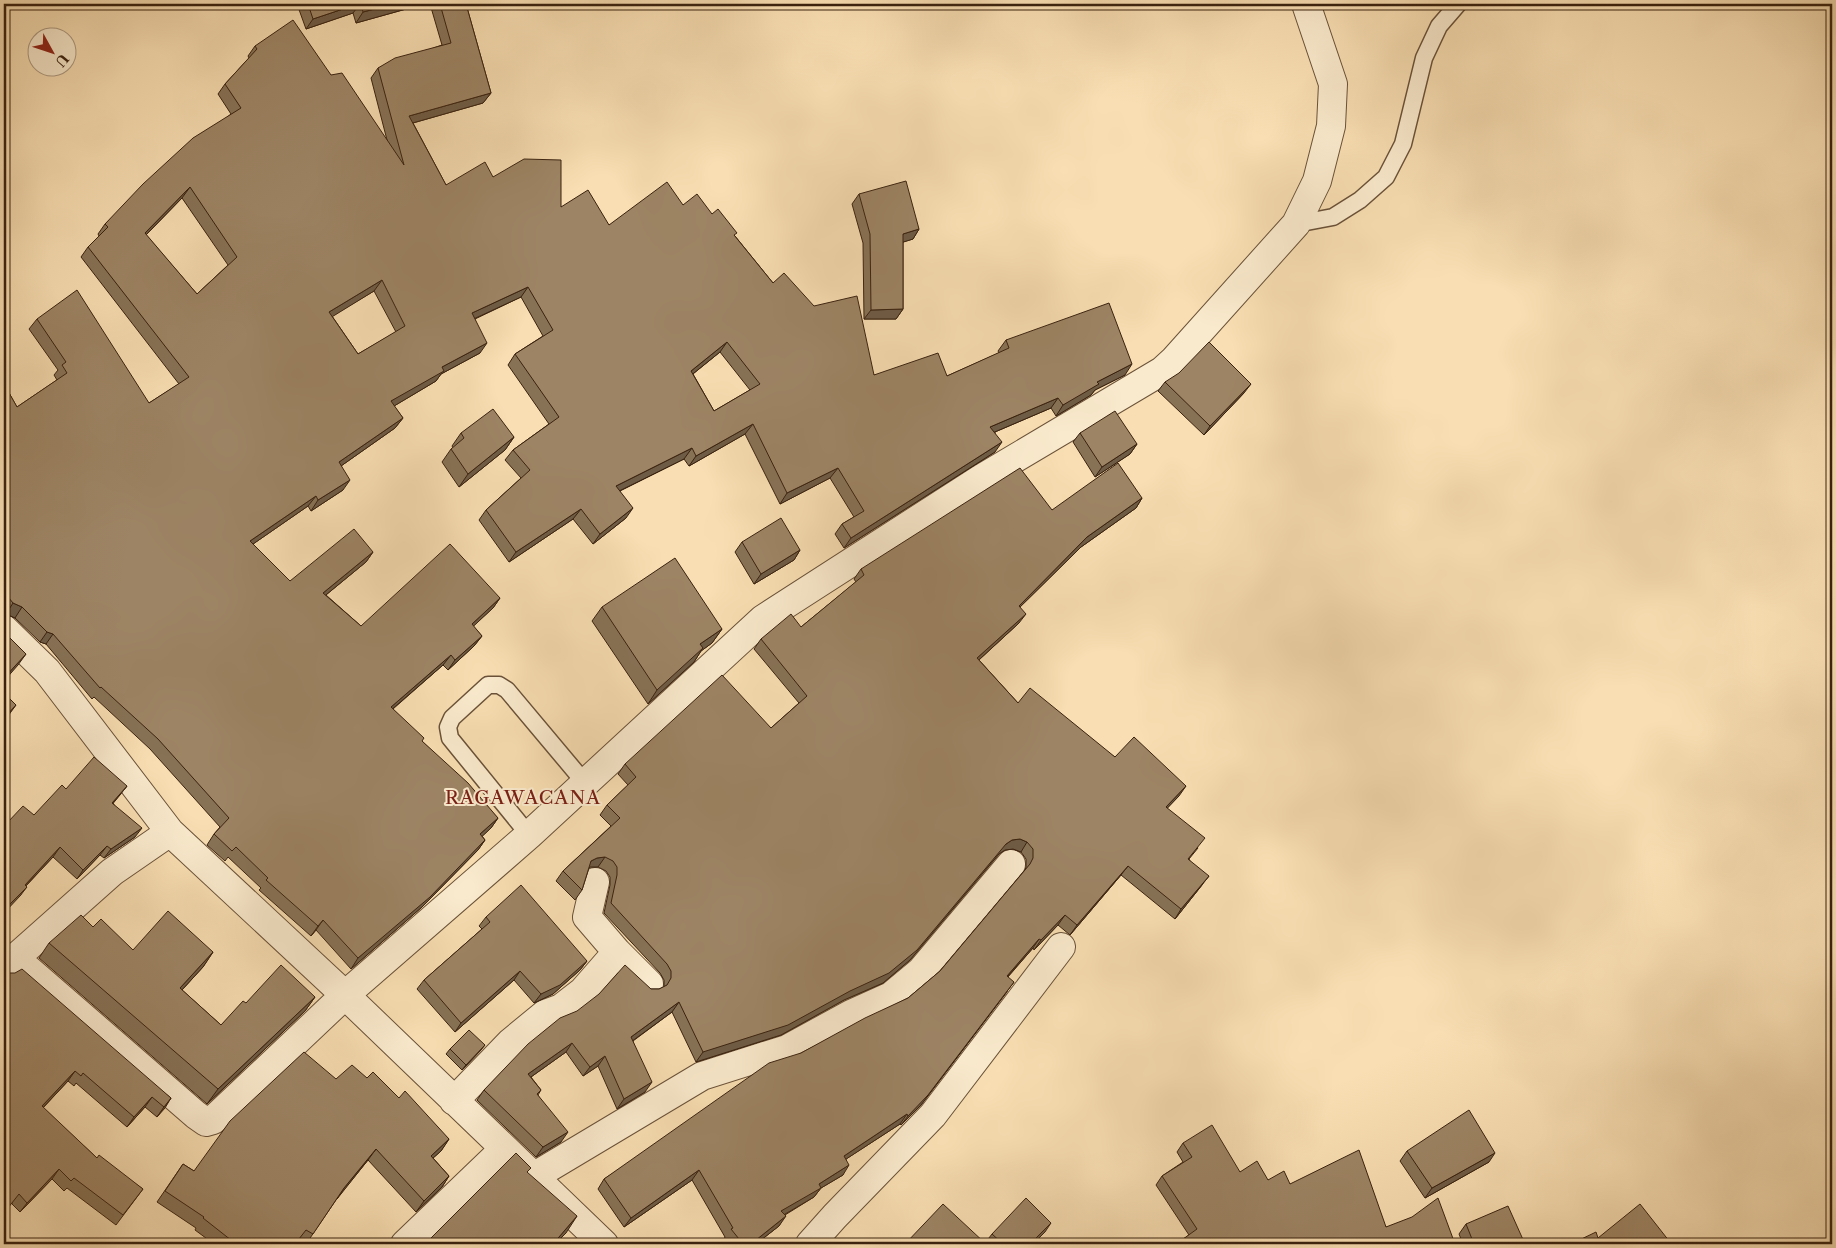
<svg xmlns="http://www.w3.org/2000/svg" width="1836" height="1248" viewBox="0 0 1836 1248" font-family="'Libre Caslon Text',serif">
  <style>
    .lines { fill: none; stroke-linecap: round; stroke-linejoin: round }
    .lane-casing { stroke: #6a5138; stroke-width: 19 }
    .street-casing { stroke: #6a5138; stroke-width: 30 }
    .lane { stroke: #faeacd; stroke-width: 16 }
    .street { stroke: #faeacd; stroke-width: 28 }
    .wall { fill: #877256; stroke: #3a220f; fill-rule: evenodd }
    .shaded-wall { fill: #6e5c46; stroke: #3a220f }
    .building { fill: #9d8464; stroke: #3a220f; fill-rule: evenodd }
    .labels { text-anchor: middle; stroke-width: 4; stroke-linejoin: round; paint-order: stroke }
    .quarter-label { font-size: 19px; letter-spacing: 1px; fill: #7a1f14; stroke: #faeacd }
  </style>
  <rect width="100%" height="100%" fill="#f8deb2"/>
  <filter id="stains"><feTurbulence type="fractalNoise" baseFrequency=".004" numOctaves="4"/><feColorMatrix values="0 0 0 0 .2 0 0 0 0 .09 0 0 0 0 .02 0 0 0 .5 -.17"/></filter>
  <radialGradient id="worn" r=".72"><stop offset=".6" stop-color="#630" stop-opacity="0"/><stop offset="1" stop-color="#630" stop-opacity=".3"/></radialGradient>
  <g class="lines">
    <g class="lane-casing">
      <path id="lane" d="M1296 224 1333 217 1360 200 1386 177 1403 144 1424 58 1439 26 1458 4
        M529 835 450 738 448 727 452 718 488 685H499L507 690 585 783"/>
    </g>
    <g class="street-casing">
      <path id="street" d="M4 629 47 671 170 832 345 995 604 1244
        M617 952 649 984
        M15 958 196 1115 206 1122 213 1120 345 995 529 835 763 619 982 478 1162 371 1174 360 1296 224 1317 181 1331 126 1333 84 1306 4
        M4 968 112 872 170 832
        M454 1101 511 1042 545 1014 561 1008 583 991 617 952 587 917 595 882
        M533 1177 702 1076 787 1049 851 1014 891 996 921 971 1011 864
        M405 1244 503 1150
        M810 1244 835 1216 933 1115 1061 947"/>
    </g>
    <use href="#lane" class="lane"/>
    <use href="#street" class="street"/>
  </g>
  <path class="wall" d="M297 4H424L356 23 353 13 306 29Z
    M430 4H466L491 93 483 103 413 123 446 185 493 177 561 207 609 225 683 205 712 214 735 236 773 283 874 375 947 376 999 353 998 351 1006 340 1125 375 1095 390 1091 395 1056 416 1051 408 995 432V452L844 548 835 534 842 524 854 517 830 478 780 504 745 434 689 466 684 459 620 491 626 518 593 544 573 519 509 562 479 520 486 510 521 478 505 460 513 450 549 424 508 365 515 354 543 336 521 297 475 319 480 353 441 374 436 381 394 406 403 418 395 428 341 466 343 490 311 511 308 506 253 544 290 581 373 552 366 562 326 595 361 626 500 598 493 608 473 626 482 636 474 646 448 670 443 665 393 709 422 741 498 818 491 828 482 836 485 840 478 850 422 907 351 969 316 930 311 936 259 890 261 888 228 857 225 861 207 845 214 834 220 827 150 749 94 697 92 699 46 644 40 642 15 618 6 614 4 611V384L17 407 57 380 54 375 58 370 29 329 37 319 149 403 179 384 81 257 88 247 99 236 98 234 105 224 231 114 218 94 225 84 249 58 248 56 255 46 331 75 387 140 371 78 378 68 442 45ZM182 198 228 265 197 294 146 235ZM374 291 396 332 358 354 332 316ZM720 352 750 390 714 411 693 374Z
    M859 194 919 229 913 239 903 242V309L896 319H864L863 243 852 204Z
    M1165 382 1244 393 1204 435 1158 391Z
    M461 433 514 437 505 450 459 487 442 462 451 449 453 448 452 446Z
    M1080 433 1137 444 1130 454 1095 477 1073 442Z
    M1142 498 1136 508 1081 547 1020 607 1019 623 979 660 1018 703 1115 757 1179 796 1167 808 1198 848 1189 859 1202 885 1175 919 1121 875 1070 935 1058 925 1034 950 1033 948 1008 977 1007 992 921 1105 901 1125 900 1124 846 1159 843 1175 821 1188 814 1197 785 1215 779 1226 756 1244H729L724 1239 725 1237 692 1180 624 1227 598 1189 604 1179 801 1053 908 998 940 971 1025 870 1026 867V859L1021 852 1013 849 1005 850 999 854 910 960 883 983 844 1000 781 1035 696 1062 672 1012 633 1041 645 1092 617 1109 598 1066 583 1076 566 1052 531 1077 541 1090 538 1095 561 1142 536 1157 477 1100 484 1090 651 989H659L664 987V980L660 973 604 913 610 885V877L606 871 598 867H590L589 868 582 890 575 900 556 881 563 871 611 826 600 815 607 805 628 785 618 774 625 764 771 728 799 703 754 649 761 639 801 627 856 582 854 579 861 569 1052 510Z
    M742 542 800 550 794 560 754 584 735 552Z
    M602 607 722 629 712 643 701 651 694 662 648 704 592 621Z
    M127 786 113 803 135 837 104 858 100 855 77 879 53 857 26 886 20 896 7 823 34 815 66 789Z
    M486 917 587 961 580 970 553 994 534 1003 514 980 455 1032 417 989 424 980 482 929 479 926Z
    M93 927 133 950 213 952 203 967 182 990 221 1025 246 1003 315 997 305 1011 207 1104 39 958 49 943Z
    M4 971 171 1098 157 1117 145 1107 127 1127 76 1083 74 1086 68 1081 43 1108 97 1158 143 1189 116 1225 67 1188 64 1191 52 1179 20 1212 12 1204Z
    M450 1049 481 1050 462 1070 446 1054Z
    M367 1078 399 1098 449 1139 441 1151 433 1158 449 1176 442 1187 416 1212 368 1160 338 1197 306 1244H304L298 1241 296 1244H214L195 1230 196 1228 157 1202 183 1164 194 1171 336 1079Z
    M1183 1143 1240 1172 1268 1180 1290 1184 1386 1227 1455 1244H1178L1179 1242 1189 1235 1156 1185 1162 1176 1183 1162 1177 1152Z
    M1407 1151 1489 1162 1425 1198 1400 1161Z
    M1466 1224 1525 1244H1463L1459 1234Z
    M1045 1232 1033 1244H986L985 1243 992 1234Z"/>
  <path class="shaded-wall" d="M358 4H360L353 13 306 29 313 19Z
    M394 4H424L356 23 363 12Z
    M491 93 483 103 402 126 409 116Z
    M190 187 182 198 138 243 145 233Z
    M919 229 913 239 897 244 903 234Z
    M382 280 374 291 322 323 329 312Z
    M528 287 521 297 465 323 472 313Z
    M903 309 896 319H864L871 310Z
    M727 342 720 352 684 381 691 371Z
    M487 343 480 353 441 374 436 381 384 412 391 401 442 367Z
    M1132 364 1125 375 1095 390 1091 395 1056 416 1063 405 1097 382Z
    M1251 384 1244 393 1204 435 1210 426Z
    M1058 398 1051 408 983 437 990 427Z
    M403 418 395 428 331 473 339 462Z
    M753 424 745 434 689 466 696 456Z
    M514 437 505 450 459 487 468 474Z
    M1002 442 995 452 844 548 851 538Z
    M1137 444 1130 454 1095 477 1102 467Z
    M692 448 684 459 609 496 616 486Z
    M838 468 830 478 780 504 787 493Z
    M350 480 343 490 311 511 318 500Z
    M316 496 308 506 243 551 250 541Z
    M1142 498 1136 508 1081 547 1012 615 1019 606 1087 537Z
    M633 508 626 518 593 544 600 534Z
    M581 509 573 519 509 562 516 552Z
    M800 550 794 560 754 584 761 574Z
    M373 552 366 562 316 603 323 593Z
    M500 598 493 608 464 635 472 624Z
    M13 603 22 607 15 618 6 614Z
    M1026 614 1019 623 970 668 977 658Z
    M722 629 712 643 701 651 694 662 648 704 657 690 700 644Z
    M47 632 53 634 46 644 40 642Z
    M482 636 474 646 448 670 455 660Z
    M26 654 18 665 4 681V678Z
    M451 655 443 665 383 717 391 707Z
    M16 705 8 716 4 721V718Z
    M127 786 120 795 106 812 112 803Z
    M1186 786 1179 796 1159 817 1166 807Z
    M498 818 491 828 473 845 480 834Z
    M142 828 135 837 104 858 111 849Z
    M1020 839 1027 842 1021 852 1013 849 1005 850 999 854 910 960 883 983 844 1000 781 1035 696 1062 703 1052 1012 840Z
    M485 840 478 850 422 907 351 969 358 958Z
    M107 846 100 855 77 879 83 870Z
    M60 847 53 857 18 894 25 885Z
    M605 857 598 867H590L584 871 591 861 597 858Z
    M1128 866 1121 875 1070 935 1077 925Z
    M1209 876 1202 885 1175 919 1181 909Z
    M27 887 20 896 4 913V910Z
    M1065 915 1058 925 1034 950 1041 940Z
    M323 920 316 930 311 936 318 926Z
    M1039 939 1033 948 1000 985 1007 976Z
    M213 952 203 967 170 1003 180 988Z
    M587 961 580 970 553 994 534 1003 541 994Z
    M520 971 514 980 455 1032 461 1023Z
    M1014 982 921 1105 901 1125 908 1116Z
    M315 997 305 1011 207 1104 218 1089Z
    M679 1002 672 1012 624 1047 631 1037Z
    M572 1043 566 1052 521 1084 528 1074Z
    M485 1045 481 1050 462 1070 466 1065Z
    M605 1056 598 1066 583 1076 590 1067Z
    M75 1071 68 1081 35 1116 42 1106Z
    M652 1082 645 1092 617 1109 624 1099Z
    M152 1097 145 1107 127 1127 134 1117Z
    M171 1098 165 1108 157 1117 164 1107Z
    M907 1114 900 1124 837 1165 844 1156Z
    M568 1132 561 1142 536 1157 543 1147Z
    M449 1139 441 1151 423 1167 431 1156Z
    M376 1149 368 1160 337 1199 344 1188Z
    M1495 1153 1489 1162 1425 1198 1432 1188Z
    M849 1165 843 1175 821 1188 814 1197 775 1220 781 1211 819 1184Z
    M59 1169 52 1179 20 1212 27 1203Z
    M699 1170 692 1180 624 1227 631 1218Z
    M449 1176 442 1187 416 1212 424 1201Z
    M577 1216 566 1233 555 1244H553Z
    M786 1216 779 1226 756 1244H751Z
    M1051 1223 1045 1232 1033 1244H1030Z"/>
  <path class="building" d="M308 4H358L313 19Z
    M361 4H394L363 12Z
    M440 4H466L491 93 409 116 446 185 485 162 493 177 524 159 561 160V207L588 190 609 225 667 182 683 205 697 194 712 214 718 209 737 233 734 235 773 283 784 273 814 306 857 296 874 375 938 353 947 376 1009 348 1006 340 1109 303 1132 364 1097 382 1099 384 1063 405 1058 398 990 427 1002 442 851 538 842 524 864 511 838 468 787 493 753 424 696 456 692 448 616 486 633 508 600 534 581 509 516 552 486 510 530 470 513 450 559 417 515 354 553 330 528 287 472 313 487 343 442 367 444 371 391 401 403 418 339 462 350 480 318 500 316 496 250 541 290 581 354 529 373 552 323 593 361 626 450 544 500 598 472 624 482 636 455 660 451 655 391 707 424 738 422 741 468 783 498 818 480 834 485 840 430 897 358 958 323 920 318 926 266 880 268 878 236 847 232 851 214 834 229 818 158 739 101 687 100 688 53 634 47 632 22 607 13 603 4 592V384L17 407 67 373 62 365 66 362 37 319 77 290 149 403 189 377 88 247 108 227 105 224 143 184 193 138 241 108 225 84 257 49 255 46 293 20 331 75 342 73 404 165 378 68 395 58 451 43ZM190 187 237 257 197 294 145 233ZM382 280 405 326 358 354 329 312ZM727 342 760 384 714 411 691 371Z
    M906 181 919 229 903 234V309L871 310 870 234 859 194Z
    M1209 342 1251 384 1210 426 1165 382 1179 373Z
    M493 409 514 437 468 474 451 449 464 438 461 433Z
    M1115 411 1137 444 1102 467 1080 433Z
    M1118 463 1142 498 1087 537 1019 606 1026 614 977 658 1018 703 1030 688 1115 757 1134 737 1186 786 1166 807 1205 838 1188 859 1209 876 1181 909 1128 866 1077 925 1065 915 1041 940 1039 939 1007 976 1014 982 928 1095 908 1116 907 1114 844 1156 849 1165 819 1184 821 1188 781 1211 786 1216 751 1244H743L731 1229 733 1228 699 1170 631 1218 604 1179 769 1063 801 1053 865 1018 908 998 940 971 1030 864 1033 858V849L1027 842 1020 839 1012 840 1006 844 917 950 889 973 850 991 788 1025 703 1052 679 1002 631 1037 652 1082 624 1099 605 1056 590 1067 572 1043 528 1074 541 1090 537 1094 568 1132 543 1147 484 1090 528 1044 560 1018 577 1011 599 994 625 965 651 989H659L667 985 671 978V971L667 964 611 903 617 875V867L613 861 605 857 597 858 591 861 582 890 563 871 620 818 607 805 636 777 625 764 722 675 771 728 807 696 761 639 791 614 801 627 864 575 861 569 1020 468 1052 510Z
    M781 518 800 550 761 574 742 542Z
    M675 558 722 629 700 644 703 648 657 690 602 607Z
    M4 632 26 654 4 678Z
    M4 693 16 705 4 718Z
    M94 757 127 786 112 803 142 828 111 849 107 846 83 870 60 847 25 885 27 887 4 910V820L7 823 23 806 34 815 62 785 66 789Z
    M521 885 587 961 560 985 541 994 520 971 461 1023 424 980 490 922 486 917Z
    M168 911 213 952 180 988 221 1025 243 1001 246 1003 281 965 315 997 218 1089 49 943 81 915 93 927 101 919 133 950Z
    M22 969 171 1098 164 1107 152 1097 134 1117 83 1073 81 1076 75 1071 42 1106 97 1158 99 1155 143 1189 123 1215 74 1178 71 1181 59 1169 27 1203 19 1194 4 1213V971L7 973H15Z
    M469 1030 485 1045 466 1065 450 1049Z
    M304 1052 336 1079 352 1065 367 1078 373 1072 399 1098 405 1091 449 1139 431 1156 449 1176 424 1201 376 1149 344 1188 313 1234 306 1230 295 1244H236L203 1218 204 1217 165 1191 183 1164 194 1171 230 1121Z
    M1469 1110 1495 1153 1432 1188 1407 1151Z
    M1212 1125 1240 1172 1257 1161 1268 1180 1284 1171 1290 1184 1359 1150 1386 1227 1412 1217 1438 1198 1455 1244H1181L1179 1242 1197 1229 1162 1176 1192 1157 1183 1143Z
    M516 1153 531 1168 527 1172 577 1216 553 1244H429H430L427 1242Z
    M1026 1198 1051 1223 1030 1244H1003L992 1234Z
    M943 1204 986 1244H949L948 1243 947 1244H905Z
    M1640 1204 1666 1237 1673 1244H1571L1596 1232 1598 1238Z
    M1508 1206 1525 1244H1474L1466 1224Z"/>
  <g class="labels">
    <g class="quarter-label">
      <text x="523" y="804">RAGAWACANA</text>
    </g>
  </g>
  <rect width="1836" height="1248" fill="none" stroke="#f8deb2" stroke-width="20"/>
  <rect x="5" y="5" width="1826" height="1238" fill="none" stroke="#3a220f" stroke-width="2.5"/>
  <rect x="10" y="10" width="1816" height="1228" fill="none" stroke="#3a220f"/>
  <g transform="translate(52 52) rotate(130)"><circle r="24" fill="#faeacd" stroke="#ad9a81"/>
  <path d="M0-4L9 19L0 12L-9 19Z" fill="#8f2418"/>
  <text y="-8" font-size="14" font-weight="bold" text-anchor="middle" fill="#3a220f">U</text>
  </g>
  <rect width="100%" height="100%" filter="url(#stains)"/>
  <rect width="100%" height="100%" fill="url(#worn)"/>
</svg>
